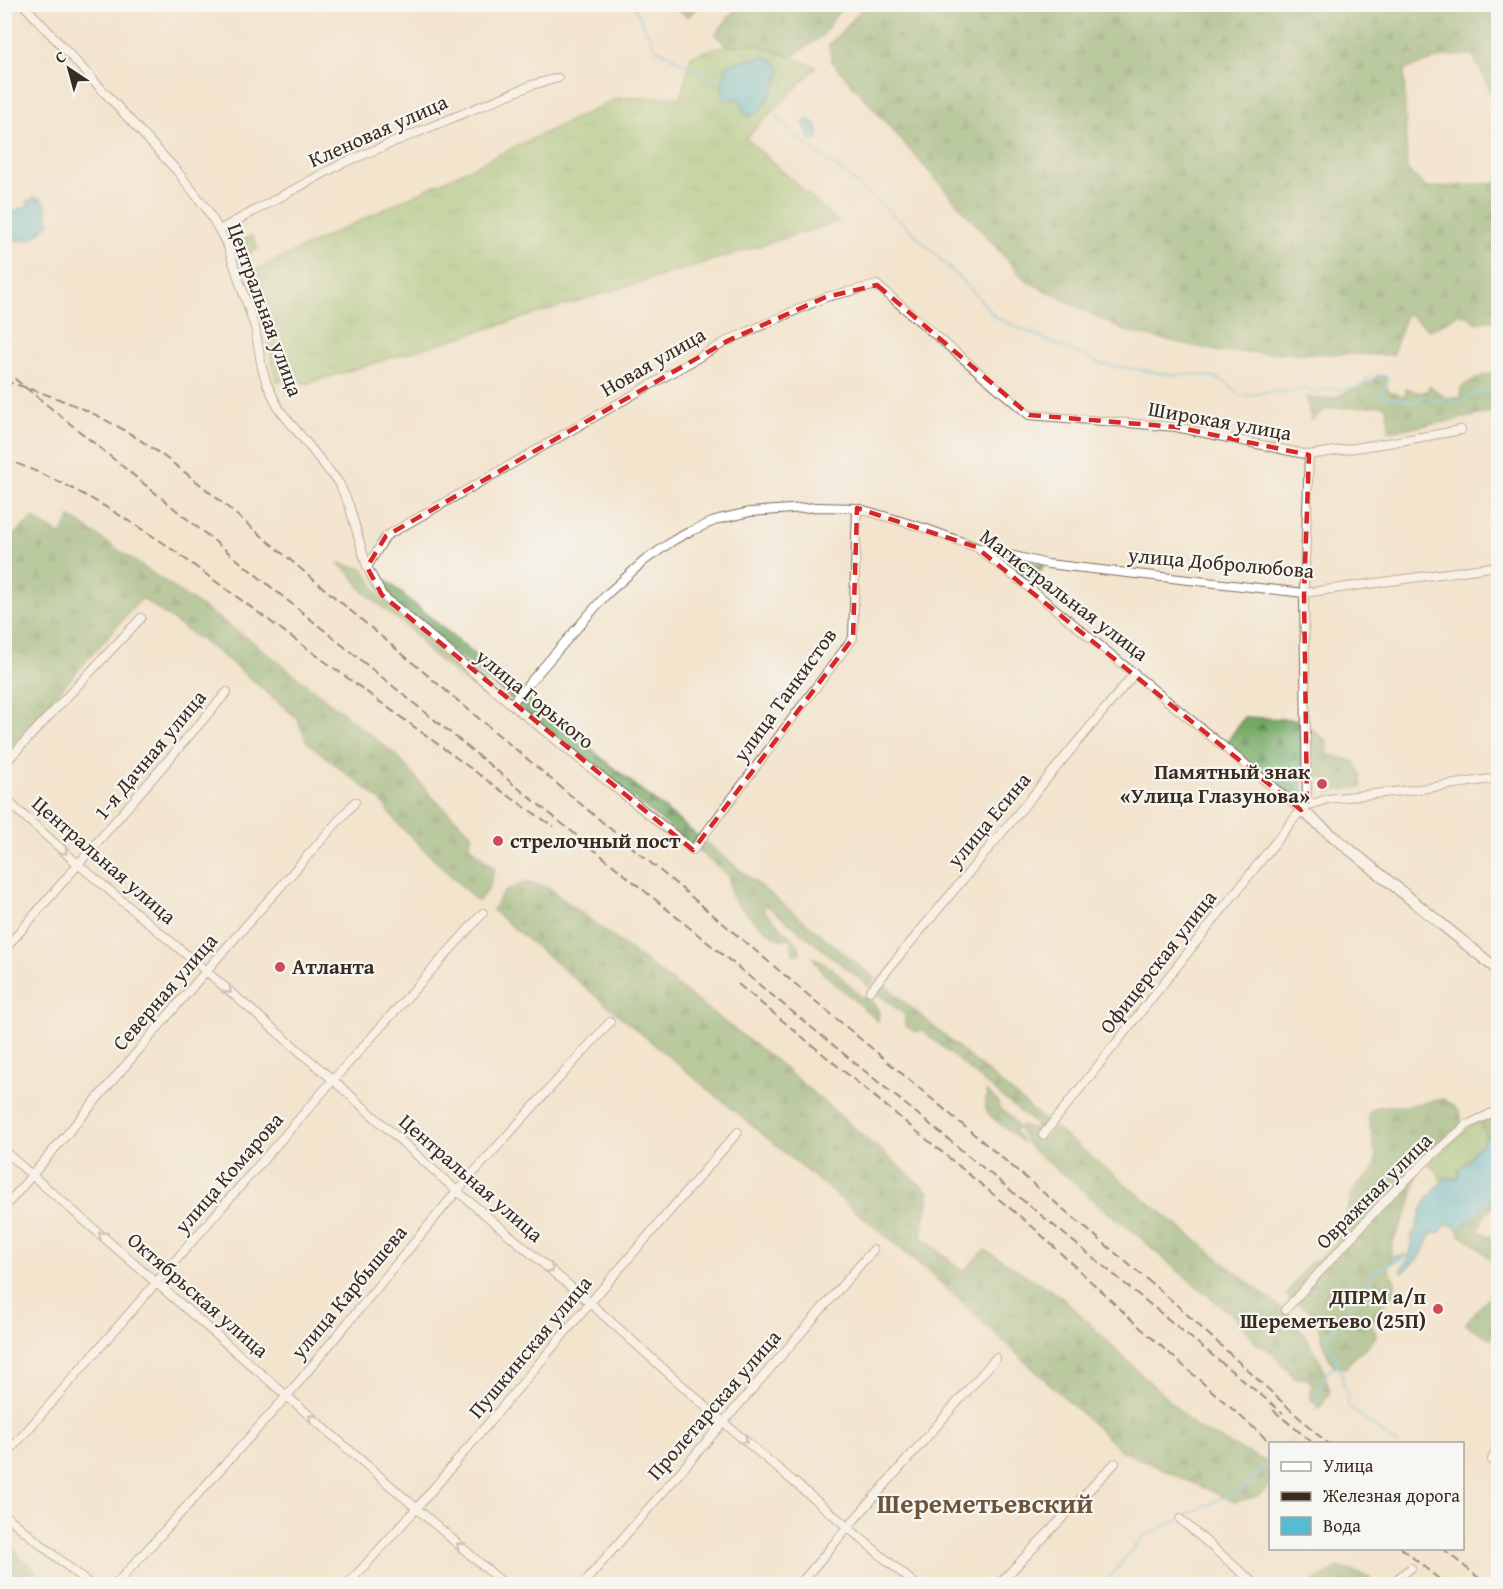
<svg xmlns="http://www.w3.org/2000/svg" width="1503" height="1589" viewBox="0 0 1503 1589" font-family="'Gentium Book Plus',serif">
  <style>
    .grass { fill: url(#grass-tufts); stroke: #677648; stroke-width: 1.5 }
    .forest { fill: url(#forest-firs); stroke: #586a42; stroke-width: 1.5 }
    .water { fill: #56bcd4; stroke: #487379; stroke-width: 1.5 }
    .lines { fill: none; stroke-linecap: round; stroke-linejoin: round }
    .stream { stroke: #56bcd4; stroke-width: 2 }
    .street-casing { stroke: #7b6b5b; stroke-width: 10 }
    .secondary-casing { stroke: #7b6b5b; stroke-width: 13 }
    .street { stroke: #fff; stroke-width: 8 }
    .secondary { stroke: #fff; stroke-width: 10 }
    .rail { stroke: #3b2a1e; stroke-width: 2; stroke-dasharray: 9 4.5; stroke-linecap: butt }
    .oneway { stroke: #a79f9a }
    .marked { fill: none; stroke: #d62828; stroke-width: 4.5; stroke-dasharray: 12 8; stroke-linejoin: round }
    .poi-dot { fill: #d1495b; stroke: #f6f6f2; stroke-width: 2 }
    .labels { text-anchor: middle; stroke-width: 4.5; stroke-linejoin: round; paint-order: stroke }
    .street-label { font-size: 21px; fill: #3b2a1e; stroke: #f6f6f2 }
    .poi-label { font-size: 21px; font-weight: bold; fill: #3b2a1e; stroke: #f6f6f2; text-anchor: end }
    .district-label { font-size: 27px; font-weight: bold; fill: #6d553c; stroke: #f6f6f2 }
  </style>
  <defs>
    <pattern id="grass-tufts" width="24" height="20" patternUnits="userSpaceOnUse" patternTransform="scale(1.5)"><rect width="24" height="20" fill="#93c373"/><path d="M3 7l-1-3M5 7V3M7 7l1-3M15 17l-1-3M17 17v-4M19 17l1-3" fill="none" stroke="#799f5e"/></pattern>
    <pattern id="forest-firs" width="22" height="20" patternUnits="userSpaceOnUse" patternTransform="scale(1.5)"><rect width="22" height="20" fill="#76a965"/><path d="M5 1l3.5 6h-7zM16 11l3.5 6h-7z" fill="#628a53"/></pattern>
  </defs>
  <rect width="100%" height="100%" fill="#f6f6f2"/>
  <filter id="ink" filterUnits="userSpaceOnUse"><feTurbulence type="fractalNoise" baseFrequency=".0167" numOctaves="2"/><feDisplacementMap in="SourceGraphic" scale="12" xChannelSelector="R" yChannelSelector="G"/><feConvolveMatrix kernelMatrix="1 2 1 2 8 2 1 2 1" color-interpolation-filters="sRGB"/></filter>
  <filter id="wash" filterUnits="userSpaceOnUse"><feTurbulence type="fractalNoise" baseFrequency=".008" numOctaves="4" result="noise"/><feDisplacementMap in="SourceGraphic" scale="24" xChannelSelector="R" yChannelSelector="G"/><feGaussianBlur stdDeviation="1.35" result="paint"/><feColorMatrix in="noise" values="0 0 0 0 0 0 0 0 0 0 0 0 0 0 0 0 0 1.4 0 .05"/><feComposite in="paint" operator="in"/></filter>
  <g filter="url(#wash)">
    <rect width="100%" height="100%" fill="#f3e4cd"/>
    <path class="grass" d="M757 44 816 67 746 138 838 222 309 383 276 381 254 271 618 98 681 97 691 56 718 47Z
      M252 236 258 249 243 256 236 243Z
      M1479 1122 1482 1128 1486 1133 1482 1144 1474 1150 1469 1160 1458 1171 1460 1174 1458 1178 1453 1179 1446 1178 1442 1181 1439 1179 1440 1176 1437 1171 1428 1164 1469 1127Z"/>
    <path class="forest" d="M867 4 1498 5V101L1495 102 1485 78 1472 55 1445 56 1404 70 1407 169 1426 188 1498 183V322L1492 320 1477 323 1469 317 1459 313 1449 320 1430 330 1406 313 1393 355 1221 352 1125 331 1026 281 832 62 829 45Z
      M671 5H699L688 17Z
      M739 5V4L843 5 821 37 791 57 757 44 727 46 715 35Z
      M1498 372V411C1462 419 1426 426 1389 431L1387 409 1384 405 1326 409 1311 421 1306 397 1324 399 1334 398 1373 381 1377 376H1382L1387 379V390L1405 397 1406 388 1420 393 1427 391 1430 386 1445 397 1461 398V388C1474 378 1482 375 1498 372Z
      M70 517 252 641 397 756 432 797 472 834 469 846 495 869 489 888 478 902 399 825 380 800 307 742 297 718 228 660 142 598 5 753V542L33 518 61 536Z
      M989 554 1044 565 1031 585Z
      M337 563 364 569 379 596 484 683 480 688 471 687 428 651 422 642 402 623 364 592 350 573Z
      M372 571 376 572 518 691 512 700 384 594Z
      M524 695 699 837 692 845 516 704Z
      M1244 717 1303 720V798L1300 804 1226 744Z
      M1307 725 1327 741 1328 755 1335 756 1355 762 1361 776 1362 787 1328 792 1325 777 1316 779 1318 796 1309 799Z
      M704 841 876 979 869 986 765 904 764 911 799 945 800 953 793 954 791 938C789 938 783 939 781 939 771 936 738 908 733 898 729 892 730 882 728 875L697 850Z
      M525 882 547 887 776 1061 930 1193 921 1236 963 1271 985 1250 1062 1297 1197 1428 1265 1461 1270 1477V1486L1258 1496 1235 1502 1122 1451 930 1273 492 910 504 892Z
      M813 957 834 970 860 996 872 1000 879 1012 878 1021 822 972Z
      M881 982 1049 1124 1040 1136 1044 1140 1054 1127 1287 1313 1303 1332 1322 1365 1330 1392 1320 1408C1310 1401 1309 1396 1312 1384L1306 1378 1296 1379 1268 1349 1257 1344 1236 1318 1172 1266 1133 1231 1102 1208 1068 1177 1061 1173 1034 1151 1029 1146 1018 1128 1021 1125 1030 1128 1038 1127 922 1030 915 1032 905 1025V1015L874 991Z
      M986 1091 997 1101 1000 1109 1011 1117 1017 1126 1015 1132 1024 1143 990 1116 986 1109 985 1098 988 1096Z
      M1442 1099C1454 1105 1465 1112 1460 1127 1448 1133 1436 1141 1433 1155L1423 1154 1409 1208 1392 1244 1389 1268 1395 1282V1294L1382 1306 1376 1318 1370 1324 1375 1331 1376 1337 1364 1350 1356 1355 1346 1368 1334 1366C1331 1361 1327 1355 1325 1349 1322 1338 1320 1324 1312 1314 1304 1304 1293 1305 1286 1295L1308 1264 1324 1256 1336 1243 1337 1234 1345 1218 1353 1192 1357 1184 1371 1174 1375 1166 1376 1158 1368 1115 1374 1108 1383 1106H1407Z
      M1498 1113V1131L1496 1130 1491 1137 1485 1138 1486 1133 1482 1128 1479 1122Z
      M1498 1189V1202C1490 1210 1480 1219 1479 1231L1491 1237 1498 1243V1265L1489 1258 1471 1241 1460 1235 1458 1230 1487 1203 1494 1199Z
      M1498 1286V1325L1491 1339 1465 1324Z
      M4 1541H5L48 1584H5Z
      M1339 1567 1370 1577 1369 1584H1311Z"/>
    <path class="water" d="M764 56 772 59 781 71C775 89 767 108 749 117L745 110 742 108V104L738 99 723 100 724 91 721 84 725 77 726 67 730 64Z
      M808 120C816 122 817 128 819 135L816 140H811L803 123Z
      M34 197 37 198 38 201 40 198 46 204 48 219 50 221C44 228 35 240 25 240 19 240 16 239 10 242L5 241V214L11 209 16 211 20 208H25L28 205 27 201 33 199Z
      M1496 1130 1498 1131V1189L1494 1199 1483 1207 1477 1215 1473 1216 1458 1230 1454 1226 1447 1224 1440 1232 1431 1234C1427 1240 1427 1246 1423 1252 1419 1259 1409 1266 1403 1273L1400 1270 1409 1258 1406 1256 1403 1259 1389 1264 1390 1259 1395 1255 1397 1257 1399 1255H1410L1412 1241 1411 1236C1418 1230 1418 1220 1421 1211 1424 1203 1439 1183 1446 1178L1453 1179 1458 1178 1460 1174 1458 1171 1469 1160 1474 1150 1482 1144 1485 1138 1491 1137Z"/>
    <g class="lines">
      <path class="stream" d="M633 4 655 48 723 84
        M776 114 790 132 850 178 910 229 977 296 995 317 1101 364 1174 375 1186 374 1214 377 1226 383 1239 395 1246 396 1269 391 1289 392 1305 389 1312 393 1327 389 1345 390 1362 387 1367 378 1371 383 1372 379 1378 375 1386 376C1391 384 1382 387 1381 395L1386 397 1406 400 1415 403 1420 397H1428L1435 402 1447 397C1462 406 1466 397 1479 392 1486 389 1492 391 1498 387
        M1338 1365C1339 1368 1341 1371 1342 1374 1344 1382 1343 1390 1349 1397L1347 1403 1349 1407 1396 1444
        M1315 1411C1316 1405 1322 1380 1325 1375 1327 1371 1333 1369 1337 1365L1338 1360 1330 1349 1328 1338 1331 1331 1337 1325 1347 1309 1357 1299 1360 1291 1368 1282 1374 1271H1377L1378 1269C1385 1267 1401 1260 1406 1256L1410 1258
        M1288 1444 1293 1439
        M1183 1517 1247 1486 1270 1460
        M1107 1584 1111 1575 1142 1538 1178 1520"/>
    </g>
  </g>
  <g filter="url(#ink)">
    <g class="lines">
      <g class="street-casing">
        <path id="street" d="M23 4 177 171 206 208 219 230 228 247 255 328 262 368 267 384 279 409 339 483 349 505 367 567 382 595 511 704 693 850 853 638 857 508
          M219 230 341 164 532 85 558 78
          M1309 455 1394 442 1461 430
          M980 548 1048 564 1304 593 1498 566
          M367 567 386 536 729 340 826 297 877 285 1029 415 1176 427 1309 455 1304 593 1307 806 1301 810 1043 1135
          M511 704 606 595 644 561 674 540 689 532 719 519 750 512 818 507 857 508 924 528 976 547 1032 590 1301 810
          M4 764 141 618
          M4 798 79 865 206 971 333 1080 457 1191 590 1303 723 1422 915 1584
          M1307 806 1327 799 1420 789 1498 778
          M4 950 227 692
          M870 991 1135 673
          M4 1151 504 1584
          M4 1208 206 971 355 802
          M1285 1310 1389 1196 1430 1157 1467 1125 1498 1110
          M4 1457 333 1080 483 913
          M1492 1460 1498 1444
          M4 1514 89 1584
          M1180 1519 1255 1584
          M116 1584 287 1396 457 1191 610 1022
          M348 1584 417 1508 590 1303 738 1132
          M583 1584 873 1250
          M800 1584 848 1527 996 1358
          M999 1584 1115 1463
          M1391 1584 1411 1568"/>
      </g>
      <g class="secondary-casing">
        <path id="secondary" d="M1301 810 1498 970"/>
      </g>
      <use href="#street" class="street"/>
      <use href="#secondary" class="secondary"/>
      <path class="rail" d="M4 370 608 861 1283 1413
        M4 381C42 392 79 405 113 424 145 441 173 463 201 485L1169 1298 1328 1444
        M4 459C64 480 109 508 162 542L503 792 554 827
        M738 984 1034 1228 1135 1323 1272 1444
        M1273 1410 1314 1444
        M1401 1548 1445 1584
        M1442 1548 1486 1584"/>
    </g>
    <defs><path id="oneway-chevron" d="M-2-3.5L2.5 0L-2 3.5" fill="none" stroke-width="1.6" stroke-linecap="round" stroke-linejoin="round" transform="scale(1.5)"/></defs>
    <g class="oneway">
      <use href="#oneway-chevron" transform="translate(64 851) rotate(42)"/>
      <use href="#oneway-chevron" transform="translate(228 990) rotate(41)"/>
      <use href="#oneway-chevron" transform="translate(102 1235) rotate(-139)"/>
      <use href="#oneway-chevron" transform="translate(550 1269) rotate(40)"/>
      <use href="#oneway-chevron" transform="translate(312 1418) rotate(-139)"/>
      <use href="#oneway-chevron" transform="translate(744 1440) rotate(40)"/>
      <use href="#oneway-chevron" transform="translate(460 1546) rotate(-139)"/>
    </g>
  </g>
  <path d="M0 0H1503V1589H0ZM877 285 1029 415 1176 427 1309 455 1304 593 1307 806 1301 810 976 547 857 508 853 638 693 850 382 595 367 567 386 536 729 340 826 297Z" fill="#f3e4cd" fill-opacity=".55" fill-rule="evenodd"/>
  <path class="marked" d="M877 285 1029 415 1176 427 1309 455 1304 593 1307 806 1301 810 976 547 857 508 853 638 693 850 382 595 367 567 386 536 729 340 826 297Z"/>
  <g class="poi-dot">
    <circle cx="1322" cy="784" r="6"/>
    <circle cx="498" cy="841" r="6"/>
    <circle cx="280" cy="967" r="6"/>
    <circle cx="1438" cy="1309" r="6"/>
  </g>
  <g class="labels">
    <g class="street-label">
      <text transform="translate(378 131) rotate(-24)" y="7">Кленовая улица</text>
      <text transform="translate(265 310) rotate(70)" y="7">Центральная улица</text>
      <text transform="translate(653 362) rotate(-30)" y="7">Новая улица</text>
      <text transform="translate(1220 421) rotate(10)" y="7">Широкая улица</text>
      <text transform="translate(1221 563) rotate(5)" y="7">улица Добролюбова</text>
      <text transform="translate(1064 595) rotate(37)" y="7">Магистральная улица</text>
      <text transform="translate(785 695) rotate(-54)" y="7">улица Танкистов</text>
      <text transform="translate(535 699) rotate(39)" y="7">улица Горького</text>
      <text transform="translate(150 755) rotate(-50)" y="7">1-я Дачная улица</text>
      <text transform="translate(989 820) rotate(-50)" y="7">улица Есина</text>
      <text transform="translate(104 860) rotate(41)" y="7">Центральная улица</text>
      <text transform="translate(1158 962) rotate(-52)" y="7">Офицерская улица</text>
      <text transform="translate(165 992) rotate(-49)" y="7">Северная улица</text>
      <text transform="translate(229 1173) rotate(-49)" y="7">улица Комарова</text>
      <text transform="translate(471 1178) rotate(41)" y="7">Центральная улица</text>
      <text transform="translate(1374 1191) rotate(-45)" y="7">Овражная улица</text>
      <text transform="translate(349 1292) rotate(-50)" y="7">улица Карбышева</text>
      <text transform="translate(198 1295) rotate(41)" y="7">Октябрьская улица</text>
      <text transform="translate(530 1347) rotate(-50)" y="7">Пушкинская улица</text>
      <text transform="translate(714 1405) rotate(-49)" y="7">Пролетарская улица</text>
    </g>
    <g class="poi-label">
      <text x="1310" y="779">Памятный знак<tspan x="1310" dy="24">«Улица Глазунова»</tspan></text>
      <text x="510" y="848" text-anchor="start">стрелочный пост</text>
      <text x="292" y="974" text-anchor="start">Атланта</text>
      <text x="1426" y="1304">ДПРМ а/п<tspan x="1426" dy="24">Шереметьево (25П)</tspan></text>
    </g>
    <g class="district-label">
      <text x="985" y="1513">Шереметьевский</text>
    </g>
  </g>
  <rect width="1503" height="1589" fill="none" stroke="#f6f6f2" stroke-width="24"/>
  <rect x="1269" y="1442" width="195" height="108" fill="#f6f6f2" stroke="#aba49d" stroke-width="1.5"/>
  <rect x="1281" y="1462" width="30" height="9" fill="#ffffff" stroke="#aba49d" stroke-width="1.5"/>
  <text x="1323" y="1472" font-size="18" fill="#3b2a1e">Улица</text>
  <rect x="1281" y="1492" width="30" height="9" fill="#3b2a1e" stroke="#aba49d" stroke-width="1.5"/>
  <text x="1323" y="1502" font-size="18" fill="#3b2a1e">Железная дорога</text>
  <rect x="1281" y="1517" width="30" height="18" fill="#56bcd4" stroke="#aba49d" stroke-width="1.5"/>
  <text x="1323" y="1532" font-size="18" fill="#3b2a1e">Вода</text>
  <g transform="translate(69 69) rotate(324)" stroke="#f6f6f2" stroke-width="4.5" paint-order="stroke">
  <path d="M0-4.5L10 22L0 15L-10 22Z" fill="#3b2a1e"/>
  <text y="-9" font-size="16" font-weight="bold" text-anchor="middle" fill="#3b2a1e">С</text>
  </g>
</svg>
